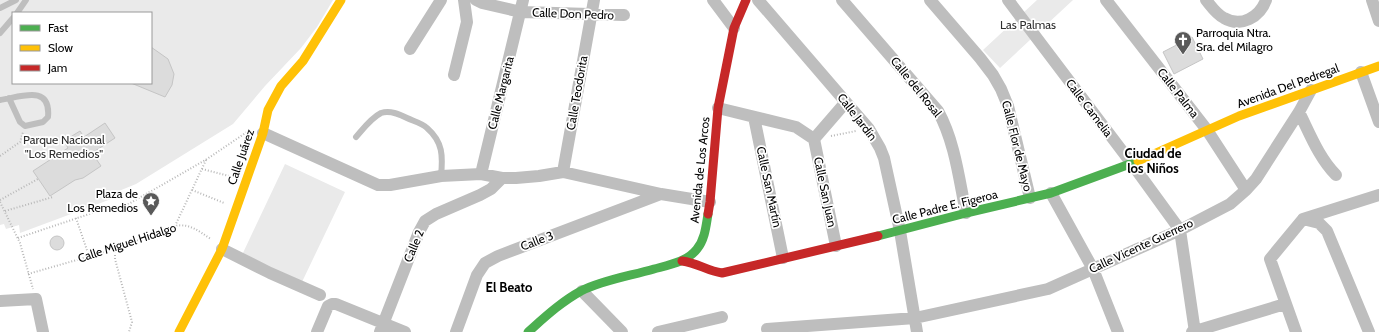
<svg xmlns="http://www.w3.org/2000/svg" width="1379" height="332" viewBox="0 0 1379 332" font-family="Cabin,sans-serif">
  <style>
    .green { fill: #eaeaea; fill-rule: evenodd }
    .building { fill: #dcdcdc; stroke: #c5c5c5 }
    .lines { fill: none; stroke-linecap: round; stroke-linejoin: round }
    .path { stroke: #b8b8b8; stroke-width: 2; stroke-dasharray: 1 2; stroke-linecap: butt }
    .lane { stroke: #bebebe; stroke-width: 6 }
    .street { stroke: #bebebe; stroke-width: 12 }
    .fast { stroke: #4caf50; stroke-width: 9 }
    .slow { stroke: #ffc107; stroke-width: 9 }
    .jam { stroke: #c62828; stroke-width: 9 }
    .labels { text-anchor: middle; stroke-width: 3.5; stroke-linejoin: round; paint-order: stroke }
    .street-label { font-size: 12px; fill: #000; stroke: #fff }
    .park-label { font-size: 12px; fill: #2f2f2f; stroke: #fff }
    .poi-label { font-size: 12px; fill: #000; stroke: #fff; text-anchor: start }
    .neighbourhood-label { font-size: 13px; font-weight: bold; fill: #000; stroke: #fff }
  </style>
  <rect width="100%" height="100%" fill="#fff"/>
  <path class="green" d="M0 0H333L317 27 301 48 265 86 233 124 136 184 114 193V198L20 233 19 225 6 229 4 224 0 225ZM13 13H151V83H13Z
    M1037 0H1073L1000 68 983 50Z
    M285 164 345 192 302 282 242 255Z"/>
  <path class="building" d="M1192 37 1203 59 1174 74 1163 52Z
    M151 47 168 59 174 74 172 85 165 97 131 83H151Z
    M105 123 115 138 92 153 101 166 83 178 75 180 50 196 33 171 68 148 64 141 80 131 84 137Z
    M50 243a7 7 0 1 1 14 0a7 7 0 1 1-14 0Z"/>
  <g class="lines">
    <path class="path" d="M831 136 856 131
      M0 156 20 142 23 132
      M202 169 233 177
      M192 190 224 203
      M0 200 38 179
      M0 202 20 243 33 289
      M5 211 53 197
      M76 218 89 256
      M175 226 206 160
      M18 238 113 206 120 209 207 159 247 132 250 129
      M115 249V259L132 322 129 332
      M28 274 115 249 175 226C190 223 198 231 211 239"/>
    <path class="lane" d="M0 8 16 0
      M17 13 26 0
      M0 33 13 18
      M0 100C21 97 51 84 48 117L43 122 25 126 20 122 9 98
      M356 137C363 129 371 118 381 113 390 110 399 114 407 118 413 121 422 123 427 128 443 142 443 156 441 176"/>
    <path class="street" d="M476 0 482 3 521 12 624 15
      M713 0 734 28
      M758 0 869 129 880 148 884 158 900 231 917 332
      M842 0 938 111C955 142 959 179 966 213
      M930 0 980 58 993 75 1001 89 1008 106 1030 198
      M1008 0 1132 164 1180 230 1195 332
      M1106 0 1207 130 1246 190
      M1206 0C1211 6 1216 14 1224 18 1241 28 1260 17 1266 0
      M1372 0 1379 21
      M410 49 441 0
      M1361 72 1379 122
      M454 75 467 22 464 0
      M718 108 796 127 814 139
      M1299 112C1310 134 1319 158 1336 175
      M754 117 783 258
      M263 133 378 185H390L441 176 481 174 502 178H516L539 176 563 172 661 194 710 202
      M814 139 836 246
      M814 139 846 102
      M563 172 594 0
      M481 174 523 0
      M1051 193 1093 269 1118 332
      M1303 219 1319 223 1327 231 1369 332
      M1303 219 1379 195
      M222 249 270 273 320 295
      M582 291 622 332
      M0 301 36 299 43 332
      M767 329 915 318 1048 289 1180 230 1230 204 1246 190 1256 179 1299 112 1311 90
      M317 332 328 306 332 304H336L405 332
      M380 332 419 232 425 221 436 214 480 195 491 189 502 178
      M456 332 477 275 485 263 498 256 661 194
      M658 332 722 317
      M1192 332 1285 304
      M1296 332 1270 259 1303 219"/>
    <path class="fast" d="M878 236 966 213 1051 193 1138 161
      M528 332C545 317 561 302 581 291 603 280 630 276 654 269 669 265 687 262 697 249 705 239 706 226 708 214"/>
    <path class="slow" d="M1138 161 1239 116 1379 66
      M179 332 222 249 263 133 268 110 281 86 303 61 341 0"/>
    <path class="jam" d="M708 214 710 202 718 108 734 28 746 0
      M682 261C698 263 707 271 722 273L878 236"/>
  </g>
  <defs>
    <g id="church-pin" transform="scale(0.9)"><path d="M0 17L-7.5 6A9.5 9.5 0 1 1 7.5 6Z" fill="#595959" stroke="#fff"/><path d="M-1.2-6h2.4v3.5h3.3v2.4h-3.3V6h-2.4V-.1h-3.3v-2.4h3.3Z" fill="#fff"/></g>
    <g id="sight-pin" transform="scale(0.9)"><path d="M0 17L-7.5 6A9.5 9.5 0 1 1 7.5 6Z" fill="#595959" stroke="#fff"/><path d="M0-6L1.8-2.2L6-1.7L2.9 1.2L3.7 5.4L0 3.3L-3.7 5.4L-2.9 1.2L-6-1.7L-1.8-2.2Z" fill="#fff"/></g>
  </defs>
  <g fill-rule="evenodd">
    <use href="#church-pin" x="1183" y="40"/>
    <use href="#sight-pin" x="151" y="201"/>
  </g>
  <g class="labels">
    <g class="street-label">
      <text transform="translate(573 14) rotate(2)" y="4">Calle Don Pedro</text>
      <text transform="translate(1288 86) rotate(-20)" y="4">Avenida Del Pedregal</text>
      <text transform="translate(916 87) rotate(51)" y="4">Calle del Rosal</text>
      <text transform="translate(501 93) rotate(-76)" y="4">Calle Margarita</text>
      <text transform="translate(577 93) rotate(-80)" y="4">Calle Teodorita</text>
      <text transform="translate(1178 93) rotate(52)" y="4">Calle Palma</text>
      <text transform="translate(1089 108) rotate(53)" y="4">Calle Camelia</text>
      <text transform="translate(857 117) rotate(52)" y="4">Calle Jardín</text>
      <text transform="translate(1017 146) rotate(76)" y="4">Calle Flor de Mayo</text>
      <text transform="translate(241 157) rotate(-71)" y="4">Calle Juárez</text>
      <text transform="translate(700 170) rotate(-84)" y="4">Avenida de Los Arcos</text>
      <text transform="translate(769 187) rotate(78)" y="4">Calle San Martín</text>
      <text transform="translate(825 192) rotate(78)" y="4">Calle San Juan</text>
      <text transform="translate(945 207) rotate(-14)" y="4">Calle Padre E. Figeroa</text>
      <text transform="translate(537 241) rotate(-21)" y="4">Calle 3</text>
      <text transform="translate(127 243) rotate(-18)" y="4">Calle Miguel Hidalgo</text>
      <text transform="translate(414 246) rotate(-67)" y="4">Calle 2</text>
      <text transform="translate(1141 246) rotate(-25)" y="4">Calle Vicente Guerrero</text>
    </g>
    <g class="park-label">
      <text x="1028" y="29">Las Palmas</text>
      <text x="64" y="144">Parque Nacional<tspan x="64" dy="14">"Los Remedios"</tspan></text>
    </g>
    <g class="poi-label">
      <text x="1196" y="37">Parroquia Ntra.<tspan x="1196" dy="14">Sra. del Milagro</tspan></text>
      <text x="138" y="198" text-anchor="end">Plaza de<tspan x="138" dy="14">Los Remedios</tspan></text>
    </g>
    <g class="neighbourhood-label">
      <text x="1153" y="158">Ciudad de<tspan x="1153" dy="15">los Niños</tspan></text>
      <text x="509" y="292">El Beato</text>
    </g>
  </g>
  <rect x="12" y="12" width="140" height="72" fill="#ffffff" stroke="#999999"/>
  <rect x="20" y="25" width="20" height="6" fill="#4caf50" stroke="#999999"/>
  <text x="48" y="32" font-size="12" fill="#000000">Fast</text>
  <rect x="20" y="45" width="20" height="6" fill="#ffc107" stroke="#999999"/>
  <text x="48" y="52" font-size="12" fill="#000000">Slow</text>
  <rect x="20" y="65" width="20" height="6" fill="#c62828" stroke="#999999"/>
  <text x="48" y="72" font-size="12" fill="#000000">Jam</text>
</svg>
